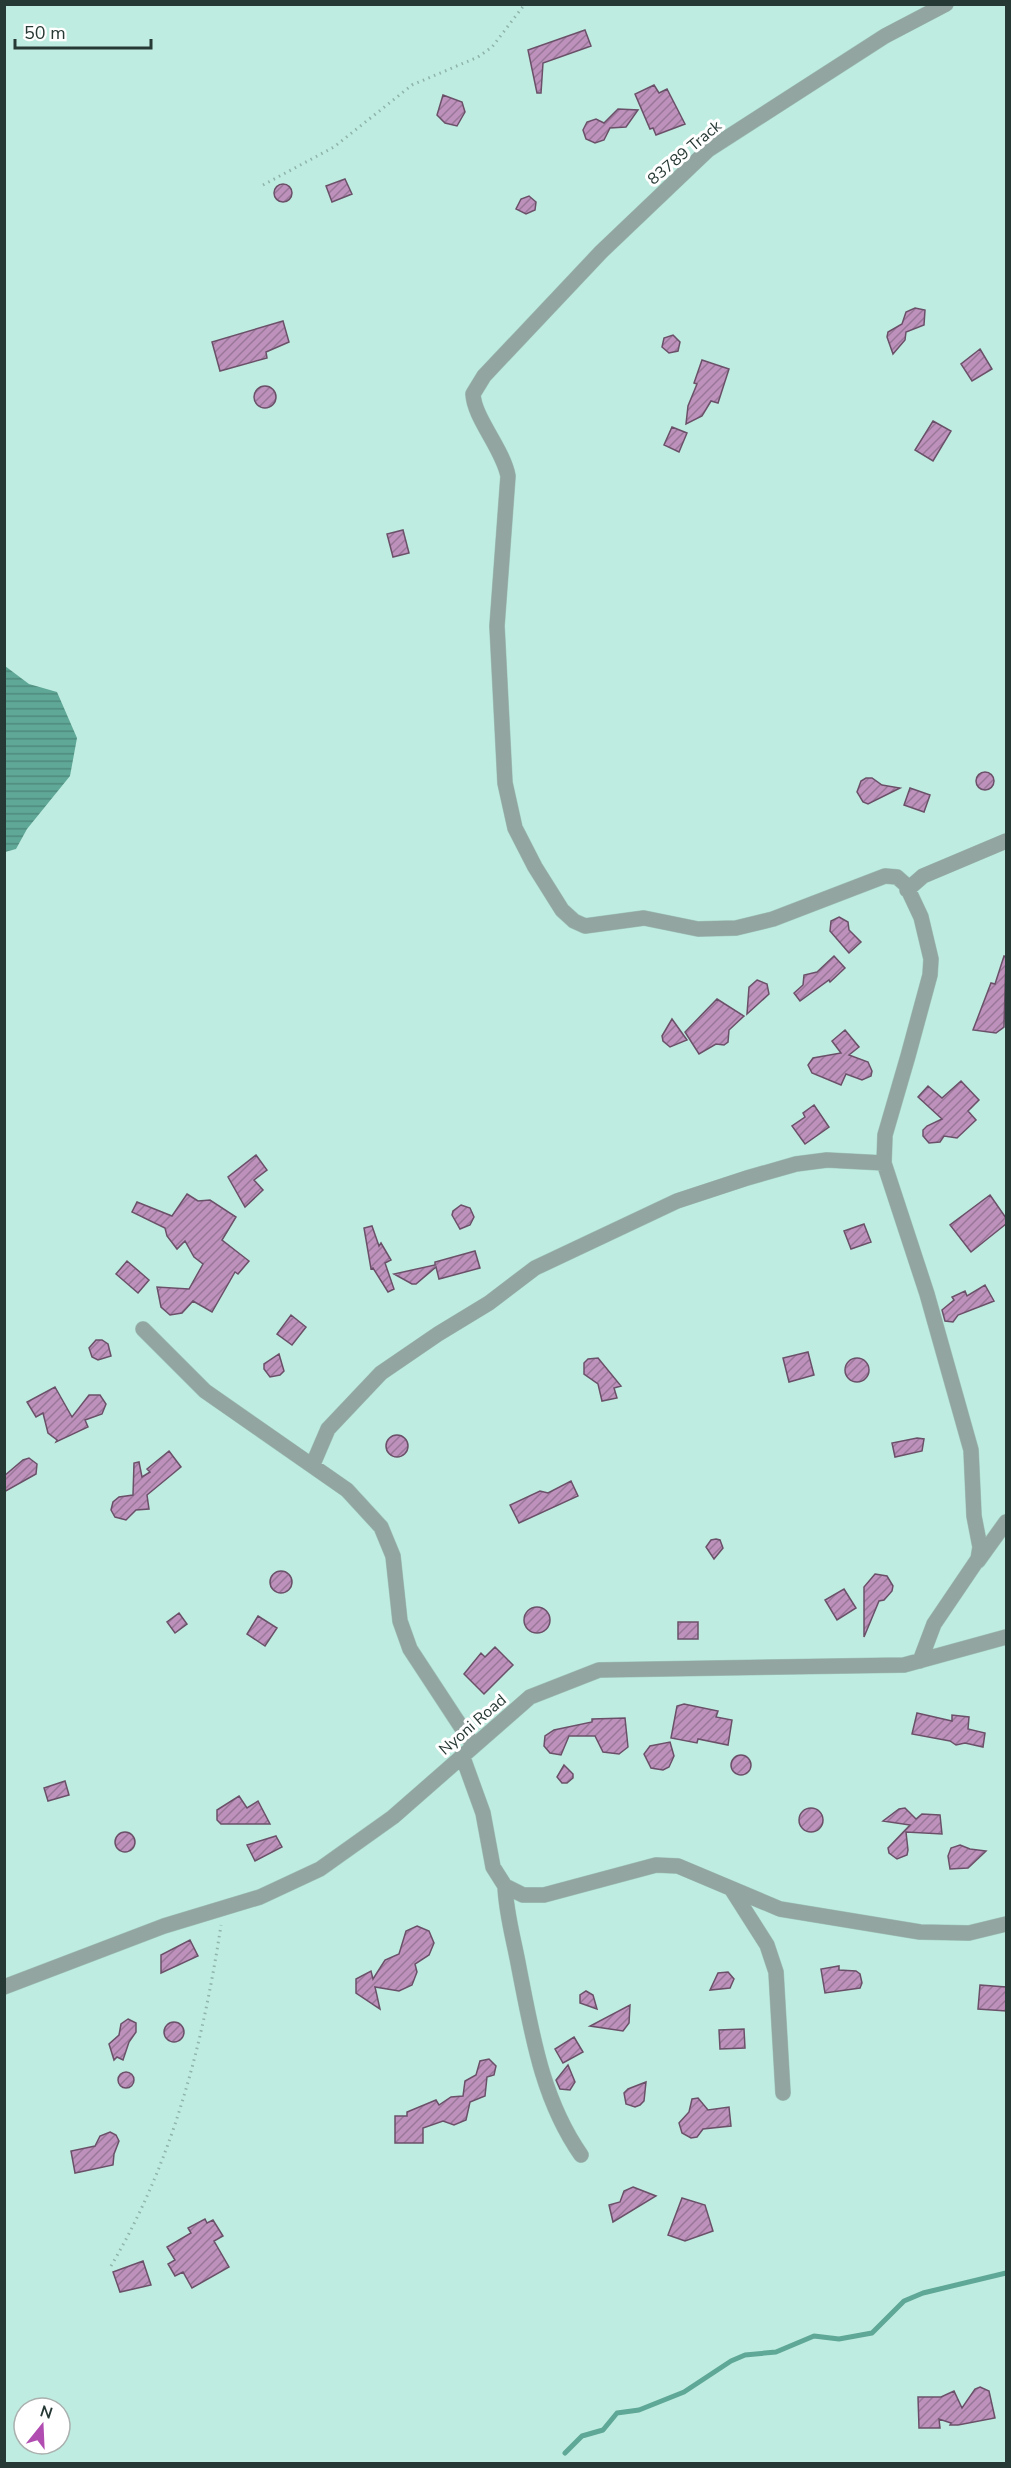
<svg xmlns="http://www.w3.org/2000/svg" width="1011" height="2468" viewBox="0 0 1011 2468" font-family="'Nunito Sans',sans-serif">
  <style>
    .water { fill: url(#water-rules) }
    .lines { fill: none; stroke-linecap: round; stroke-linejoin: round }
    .stream { stroke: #5fa898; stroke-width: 5 }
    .building { fill: url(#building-hatch); stroke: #6a5169; stroke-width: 1.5 }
    .minor-casing { stroke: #a1c8be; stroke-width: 16 }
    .path { stroke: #8fb4aa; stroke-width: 3; stroke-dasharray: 1.5 4.5; stroke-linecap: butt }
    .minor { stroke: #92a5a0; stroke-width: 15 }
    .labels { text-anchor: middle; stroke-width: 6; stroke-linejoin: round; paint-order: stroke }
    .street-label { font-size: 16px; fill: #273935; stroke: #fff }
  </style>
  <defs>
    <pattern id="water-rules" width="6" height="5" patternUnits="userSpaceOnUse" patternTransform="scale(1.5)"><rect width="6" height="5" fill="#5fa898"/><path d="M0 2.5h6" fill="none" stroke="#4e8a7d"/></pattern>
    <pattern id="building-hatch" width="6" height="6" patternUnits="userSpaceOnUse" patternTransform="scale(1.5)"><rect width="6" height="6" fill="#bd91bb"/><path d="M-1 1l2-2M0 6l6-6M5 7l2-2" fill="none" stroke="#9a7799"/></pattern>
  </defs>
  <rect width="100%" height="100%" fill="#bfece0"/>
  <path class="water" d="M5 666 29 684 57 692 77 738 70 776 27 829 16 849 5 852Z"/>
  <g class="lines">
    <path class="stream" d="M565 2453 582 2436 603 2430 617 2413 639 2410 684 2392 731 2361 745 2355 776 2352 814 2336 839 2339 872 2333 904 2301 923 2293 1006 2273"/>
  </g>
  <path class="building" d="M585 30 591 46 543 63 541 93H537L528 50Z
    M654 85 659 93 667 89 685 124 656 135 653 128 650 129 635 94Z
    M443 95 462 102 465 112 457 126 445 123 437 115Z
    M618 109 638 110 626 127 610 128 604 140 595 143 586 139 583 130 587 122 596 119 604 123Z
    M345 179 352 194 332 202 326 186Z
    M274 193a9 9 0 1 1 18 0a9 9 0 1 1-18 0Z
    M529 196 536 202 535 210 526 214 516 209 521 199Z
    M915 308 925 310 924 325 906 332 905 340 893 354 887 337 888 332 902 324 906 312Z
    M283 321 289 342 266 352 267 358 220 371 212 342Z
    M673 335 680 342 678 351 669 353 662 347 664 338Z
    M980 349 992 369 972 381 961 364Z
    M702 360 729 369 718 403 711 401 702 416 686 424 688 406 697 384 694 383Z
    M254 397a11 11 0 1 1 22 0a11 11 0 1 1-22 0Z
    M933 421 951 431 933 461 915 450Z
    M672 427 687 433 679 452 664 445Z
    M403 530 409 553 393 557 387 534Z
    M976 781a9 9 0 1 1 18 0a9 9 0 1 1-18 0Z
    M866 778H872L882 785 900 788 868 804 863 802 857 792 861 781Z
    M910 788 930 795 924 812 904 805Z
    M839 917 848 922 849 930 861 942 849 953 830 931 831 921Z
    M834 956 845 968 830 982 829 980 800 1001 794 993 803 985 804 975 817 972Z
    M1004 956 1006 957 1004 1027 996 1033 973 1030 991 983 995 984Z
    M757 980 767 984 769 994 747 1014 749 987Z
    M717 999 744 1016 729 1030 728 1042 724 1045 716 1044 699 1054 685 1032Z
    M672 1019 687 1040 670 1047 663 1041 662 1036Z
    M845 1030 859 1047 849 1055 868 1062 872 1071 871 1076 862 1080 846 1074 841 1085 812 1073 808 1065 813 1058 841 1053 832 1041Z
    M961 1081 979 1100 968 1111 976 1120 957 1138 944 1136 940 1142 929 1143 923 1136V1130L927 1126 942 1119 918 1097 928 1086 942 1098Z
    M814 1105 829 1127 805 1144 792 1126 805 1117 803 1113Z
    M256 1155 267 1170 254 1180 263 1190 245 1207 228 1177Z
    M187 1194 198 1201 210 1200 236 1217 222 1240 249 1261 238 1274 235 1272 212 1312 193 1301 182 1313 170 1315 161 1307 157 1287 189 1289 203 1264 194 1257 185 1241 177 1249 167 1236 165 1228 132 1212 137 1202 172 1216Z
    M990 1195 1006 1218V1224L971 1252 950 1225Z
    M461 1205 470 1208 474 1217 470 1225 460 1229 452 1215 453 1211Z
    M864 1224 871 1242 851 1249 844 1231Z
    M372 1226 379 1246 381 1243 391 1260 385 1263 394 1289 388 1292 373 1268 371 1269 364 1228Z
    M475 1251 480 1268 439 1279 436 1267 416 1284H412L394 1274 435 1265V1262Z
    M127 1261 149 1280 138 1293 116 1274Z
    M985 1285 994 1301 958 1315 953 1322 945 1321 942 1310 954 1300 952 1297 965 1291 967 1296Z
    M291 1315 306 1327 292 1345 277 1334Z
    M96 1340H102L108 1344 111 1356 98 1360 92 1357 89 1348Z
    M808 1352 814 1375 789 1382 783 1358Z
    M279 1354 284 1371 280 1375 270 1377 264 1369V1364Z
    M845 1370a12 12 0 1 1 24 0a12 12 0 1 1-24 0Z
    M598 1358 621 1386 614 1388 617 1398 602 1401 598 1384 584 1374V1363L588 1359Z
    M55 1387 72 1417 89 1395H100L106 1404 102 1414 85 1420 88 1427 56 1442 57 1440 48 1433 43 1413 36 1417 27 1402Z
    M386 1446a11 11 0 1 1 22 0a11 11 0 1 1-22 0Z
    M917 1438 924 1439 922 1451 895 1457 892 1443Z
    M169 1451 181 1467 147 1495 149 1509 136 1510 126 1520 115 1517 111 1510 113 1502 119 1497 133 1495 134 1463 139 1462 142 1477 150 1472 147 1469Z
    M29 1458 37 1464 36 1474 4 1492V1476L23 1460Z
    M571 1481 578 1496 519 1523 510 1505 540 1491 548 1493Z
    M716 1539 720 1540 723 1548 714 1559 706 1547 711 1540Z
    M270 1582a11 11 0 1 1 22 0a11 11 0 1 1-22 0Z
    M875 1574 887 1576 893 1586 892 1591 884 1600 879 1601 864 1637V1587Z
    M844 1589 856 1608 837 1620 825 1600Z
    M524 1620a13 13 0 1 1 26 0a13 13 0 1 1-26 0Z
    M179 1613 187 1624 175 1633 167 1622Z
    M258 1616 277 1628 265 1646 247 1634Z
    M678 1622H698V1639H678Z
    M495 1647 513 1665 484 1694 464 1674 481 1653 485 1657Z
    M684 1704 718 1711 716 1717 732 1720 728 1745 698 1739 697 1743 671 1738 677 1706Z
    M917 1713 952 1721V1715L969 1717 968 1729 985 1733 983 1747 965 1743 956 1745 950 1741 912 1734Z
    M625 1718 628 1747 619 1754 603 1752 595 1736H569L561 1755 550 1753 544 1746 545 1736 554 1730 592 1722V1719Z
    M670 1742 674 1756 669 1767 663 1770 651 1768 644 1754 650 1746Z
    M731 1765a10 10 0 1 1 20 0a10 10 0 1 1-20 0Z
    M564 1765 573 1774V1778L567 1783H562L557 1777Z
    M65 1781 69 1795 48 1801 44 1788Z
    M239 1796 247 1808 258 1801 270 1824H221L217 1820V1810Z
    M799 1820a12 12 0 1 1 24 0a12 12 0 1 1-24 0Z
    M905 1808 916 1819 922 1814 940 1815 942 1834 906 1832 908 1850 907 1855 897 1859 889 1853 888 1848 910 1825 883 1821 899 1809Z
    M115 1842a10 10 0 1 1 20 0a10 10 0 1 1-20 0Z
    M276 1836 282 1847 255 1861 247 1845Z
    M960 1845 970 1849 986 1851 968 1868 950 1869 948 1856 951 1848Z
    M417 1926 429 1931 434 1943 429 1955 415 1964 417 1972 412 1985 399 1991 375 1987 380 2009 356 1993V1979L371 1971 373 1979 385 1960 399 1954 406 1931Z
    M190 1940 198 1956 161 1973V1955Z
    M839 1966V1970L856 1971 860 1974 862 1983 860 1988 825 1993 821 1969Z
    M728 1972 734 1979 730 1988 710 1990 718 1973Z
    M980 1985 1006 1987V2011L978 2009Z
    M586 1991 593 1995 597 2009 580 2003V1995Z
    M630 2005 629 2023 623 2031 590 2026Z
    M128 2019 136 2023V2032L129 2042 123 2060 117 2057 114 2060 109 2044 119 2035 121 2024Z
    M164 2032a10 10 0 1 1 20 0a10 10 0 1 1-20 0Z
    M744 2029 745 2048 720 2049 719 2030Z
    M574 2037 583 2052 563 2063 555 2049Z
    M489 2059 496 2066 494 2075 487 2077 485 2096 470 2102 466 2120 454 2125 443 2121 423 2128V2143H395V2116H407V2112L436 2100 439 2105 451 2097 463 2096 465 2081 476 2075 480 2061Z
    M568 2065 575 2082 570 2090 560 2089 556 2080Z
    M118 2080a8 8 0 1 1 16 0a8 8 0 1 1-16 0Z
    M646 2082 644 2101 640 2105 635 2107 626 2104 624 2093 628 2089Z
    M698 2098 708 2110 729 2107 731 2126 703 2129 697 2137 691 2138 682 2133 679 2123 689 2112 692 2099Z
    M110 2132 116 2135 119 2141 114 2154 113 2165 75 2173 71 2151 95 2146 100 2136Z
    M633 2187 656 2196 613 2222 609 2205 620 2202 624 2191Z
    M682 2198 705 2205 713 2231 685 2241 668 2235Z
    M205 2219 207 2223 213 2220 223 2236 214 2241 229 2267 192 2288 183 2272 175 2276 168 2264 175 2260 167 2247 191 2233 188 2228Z
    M143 2261 151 2285 120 2292 113 2272Z
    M980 2387 989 2391 995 2418 958 2425H950L951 2423 939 2419 940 2428H919L918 2397H941L954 2391 962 2408 975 2389Z"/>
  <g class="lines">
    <g class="minor-casing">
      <path id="minor" d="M907 890 923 876 1006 841
        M143 1329 205 1391 347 1490 381 1527 393 1556 400 1621 410 1649 473 1745
        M313 1464 328 1429 381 1373 438 1334 489 1303 535 1268 677 1201 747 1178 796 1164 827 1160 884 1163
        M978 1561 1006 1522
        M920 1661 934 1624 978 1559 980 1547 974 1516 971 1450 927 1294 884 1163 885 1135 908 1056 930 975 931 959 921 917 906 885 897 877 885 876 773 919 736 928 698 929 644 918 585 926 574 921 562 910 535 867 515 828 505 783 497 626 508 476C503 449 474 418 473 394L484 376 601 252 708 150 885 36 946 4
        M462 1755 483 1813 493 1867 505 1886 523 1895H544L656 1865 678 1866 780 1909 920 1932 969 1933 1006 1924
        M505 1886C506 1914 514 1940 519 1968 532 2034 542 2099 581 2155
        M732 1890 767 1945 776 1972 783 2093
        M4 1987 164 1926 260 1897 320 1869 393 1817 530 1697 599 1670 904 1665 1006 1637"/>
    </g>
    <path class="path" d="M263 185 334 147 412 85 478 57 492 47 525 4
      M111 2266C173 2161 203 2044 221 1925"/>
    <use href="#minor" class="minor"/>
  </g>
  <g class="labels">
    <g class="street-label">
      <text transform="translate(684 152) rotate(-40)" y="6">83789 Track</text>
      <text transform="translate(472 1724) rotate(-41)" y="6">Nyoni Road</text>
    </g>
  </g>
  <rect width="1011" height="2468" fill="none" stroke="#273935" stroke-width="12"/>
  <g transform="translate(42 2426) rotate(18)"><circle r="28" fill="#ffffff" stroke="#a9b0ae" stroke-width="1.5"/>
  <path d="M0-4.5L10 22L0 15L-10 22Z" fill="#b14cb1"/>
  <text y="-9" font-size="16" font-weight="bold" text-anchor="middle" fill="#273935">N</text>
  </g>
  <path d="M15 39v9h136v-9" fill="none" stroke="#273935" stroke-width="3"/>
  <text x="24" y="39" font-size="18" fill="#273935" stroke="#ffffff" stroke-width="4.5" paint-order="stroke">50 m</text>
</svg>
